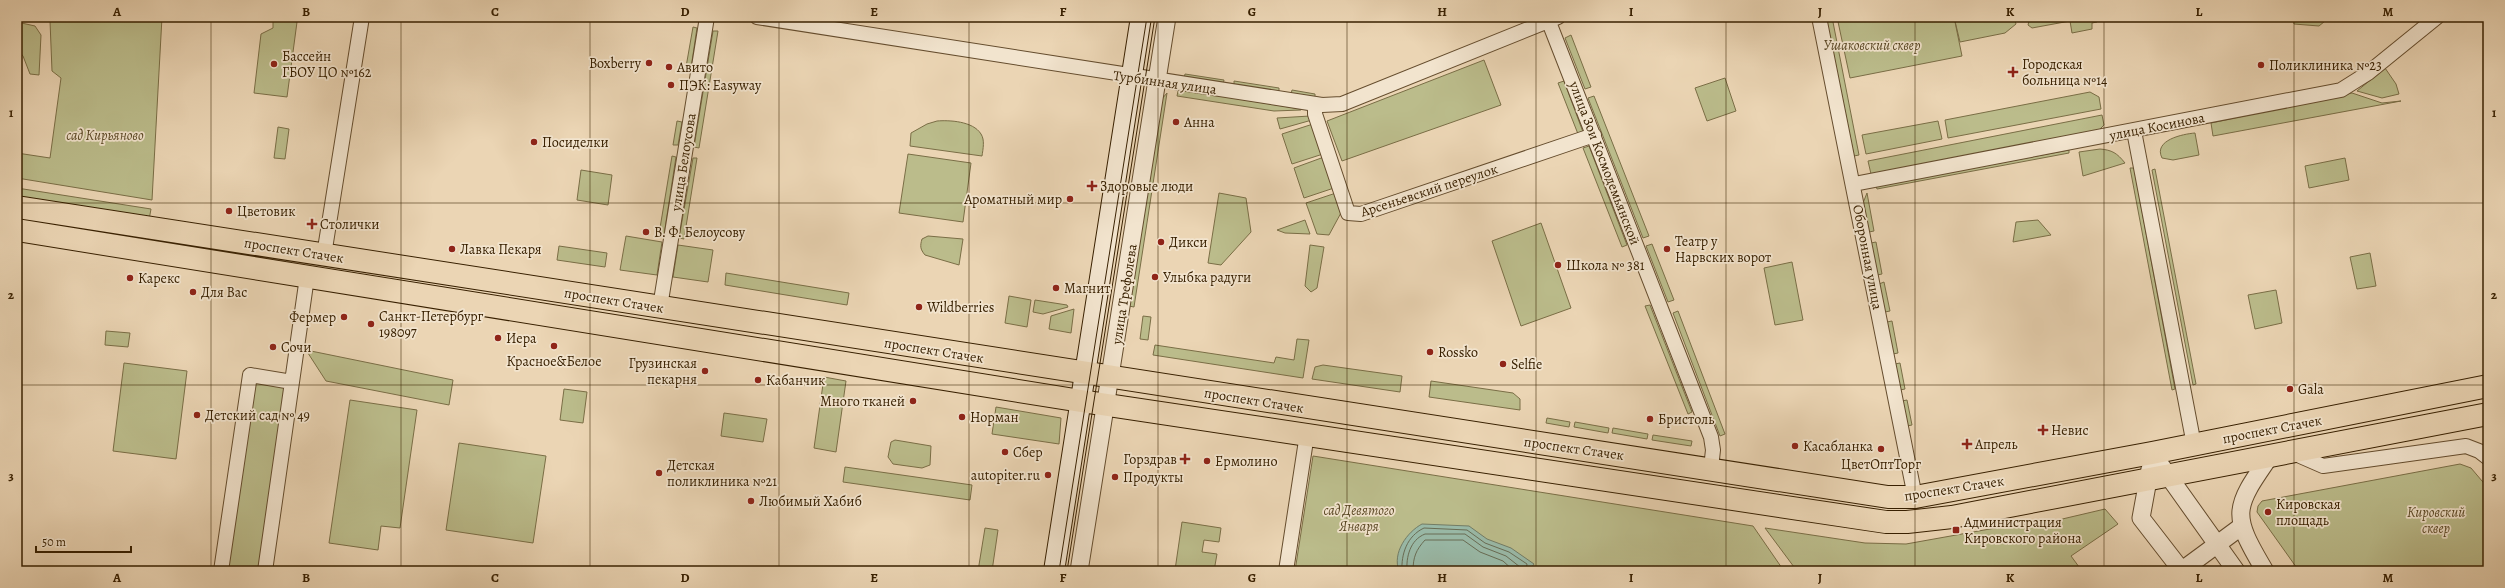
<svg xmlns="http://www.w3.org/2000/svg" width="2505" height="588" viewBox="0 0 2505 588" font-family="Alegreya,serif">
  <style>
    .green { fill: #bbbc8b; stroke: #7a6e46 }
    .water { fill: #99b9a7; stroke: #727c65 }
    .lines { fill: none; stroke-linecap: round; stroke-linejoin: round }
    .shore { stroke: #686c54; stroke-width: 1 }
    .minor-casing { stroke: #654d2e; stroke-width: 16 }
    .tertiary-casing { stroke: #654d2e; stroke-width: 19 }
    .secondary-casing { stroke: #382001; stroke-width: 22 }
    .primary-casing { stroke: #382001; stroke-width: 24 }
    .minor { stroke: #f2e4ce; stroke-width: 14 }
    .tertiary { stroke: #f2e4ce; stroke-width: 17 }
    .secondary { stroke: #f2e4ce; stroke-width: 20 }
    .primary { stroke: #ebd5b4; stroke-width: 22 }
    .tram { stroke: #382001; stroke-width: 1 }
    .grid { fill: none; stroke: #382001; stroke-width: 1; stroke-opacity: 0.55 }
    .poi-dot { fill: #8f2418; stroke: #f2e4ce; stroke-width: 1.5 }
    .labels { text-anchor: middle; stroke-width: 3.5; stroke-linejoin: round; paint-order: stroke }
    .park-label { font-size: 14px; font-style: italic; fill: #594724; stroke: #f2e4ce }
    .poi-label { font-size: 14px; fill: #382001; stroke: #f2e4ce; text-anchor: start }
    .street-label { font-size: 14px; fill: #382001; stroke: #f2e4ce }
    .neatline { fill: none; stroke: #382001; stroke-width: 1.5 }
    .grid-label { font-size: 13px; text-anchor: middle; font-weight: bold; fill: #382001 }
  </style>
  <rect width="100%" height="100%" fill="#ebd5b4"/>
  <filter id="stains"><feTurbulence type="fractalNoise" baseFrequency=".005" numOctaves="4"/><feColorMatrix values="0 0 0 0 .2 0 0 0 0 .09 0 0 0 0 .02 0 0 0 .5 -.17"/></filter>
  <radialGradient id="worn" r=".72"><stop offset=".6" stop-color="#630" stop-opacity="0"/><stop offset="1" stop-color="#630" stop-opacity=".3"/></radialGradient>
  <path class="green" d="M28 17H162L152 200 17 178V153L50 158 61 78 52 71 50 21Z
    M1826 17H1832L1859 155 1854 156Z
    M1837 17H1954L1962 56 1850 78Z
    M1954 17H2014L2016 24 2005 33 1960 42Z
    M2030 17H2097V22L2092 23V29L2072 33 2070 21 2032 28 2028 25Z
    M2293 17H2330L2319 26 2294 24Z
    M273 18 297 22 287 97 254 93 261 34 273 28Z
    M17 22 35 26 41 35 39 75 30 74 23 56 17 49Z
    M693 27 697 28 691 68 686 67Z
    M713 31H718L699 148 694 147Z
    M1571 35 1591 87 1585 89 1565 38Z
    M1484 60 1501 105 1342 161 1327 121Z
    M2385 68 2396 84 2399 94 2382 98 2357 91Z
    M1185 74 1224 80 1223 85 1184 78Z
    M1725 78 1736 111 1707 121 1695 88Z
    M1234 81 1279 88V93L1234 86Z
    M1564 81 1583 132 1578 134 1558 83Z
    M1184 90 1301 109V110L1274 111 1177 96 1178 91Z
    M1292 90 1315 94V98L1291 94Z
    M2090 92 2099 97 2101 109 1948 138 1945 120Z
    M1167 93 1134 307 1129 306 1161 100Z
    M2352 93 2382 103 2401 101 2213 136 2211 123Z
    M1594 96 1649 236 1643 238 1588 98Z
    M2102 115 2104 125 2098 131 1871 174 1868 161Z
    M1310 116 1312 120 1280 129 1277 118Z
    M677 121 682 122 678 145H673Z
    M937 121C949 120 973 121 981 134 985 140 983 149 982 156L910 146 911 133 927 124Z
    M1938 121 1942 139 1866 154 1862 135Z
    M1313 124 1323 154 1292 164 1282 134Z
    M278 127 289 129 285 159 274 158Z
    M2195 133 2199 155 2173 160 2162 158C2153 140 2183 134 2195 133Z
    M1589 146 1627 245 1622 247 1583 148Z
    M2100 149C2112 150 2117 153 2125 163L2083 176 2079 152Z
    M2069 150V153L1877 189 1876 186Z
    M908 154 971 163 963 222 899 213Z
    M672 156 676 157 664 235 659 234Z
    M1324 157 1334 188 1304 198 1294 168Z
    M693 158H697L684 239 679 238Z
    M2345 158 2349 180 2309 188 2305 166Z
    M2130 168H2134L2175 389 2172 390Z
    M2155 169 2196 384 2193 385 2152 170Z
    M581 170 612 175 608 205 577 200Z
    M17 188 151 209 149 220 17 199Z
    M1219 193 1246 198 1251 232 1221 265 1208 263Z
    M1336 193 1342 211 1329 235 1317 234 1306 203Z
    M1867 193 1874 231 1869 232 1863 203Z
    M1305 220 1310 234 1285 233 1277 230Z
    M2038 220 2051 235 2013 242 2016 222Z
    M1541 223 1571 308 1521 326 1492 241Z
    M626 236 662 242 657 275 620 270Z
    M928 236 963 239 959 265 925 255C920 249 920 246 922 239Z
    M1876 242 1882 274 1877 275 1871 243Z
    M1652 244 1674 300 1668 302 1646 246Z
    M678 245 713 250 708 282 673 277Z
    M1310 245 1324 247 1317 288 1311 292 1305 286Z
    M559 246 607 253 605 267 557 260Z
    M2370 253 2376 286 2357 289 2350 257Z
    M1792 262 1803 320 1775 325 1764 268Z
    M726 273 849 293 847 305 725 285Z
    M1884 282 1890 311 1885 312 1879 284Z
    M2276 290 2282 323 2255 329 2248 295Z
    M1009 296 1031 300 1027 327 1005 323Z
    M1035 300 1067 305 1068 307 1043 314 1033 312Z
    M1650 305 1692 412 1688 414 1645 306Z
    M1074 309 1071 333 1049 329 1051 316Z
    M1678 311 1725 434 1720 436 1673 313Z
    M1143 316 1151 317 1148 340 1140 339Z
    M1892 321 1898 353 1893 354 1887 322Z
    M106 331 130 333 128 347 105 345Z
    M1297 339 1309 340 1303 378 1153 355 1155 345 1274 363 1276 357 1294 360Z
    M306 350 453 380 449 405 326 381Z
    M124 363 187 371 176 459 113 451Z
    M1900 363 1905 389 1900 390 1895 364Z
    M1323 365 1402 376 1400 392 1312 379 1315 367Z
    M824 377 846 381 836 452 814 448Z
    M1431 381 1513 393 1520 399V410L1429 397Z
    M255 383 288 388 260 571 226 570Z
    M564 389 587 392 583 423 560 420Z
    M350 400 417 410 400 528 381 526 378 550 329 543Z
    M1907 400 1912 425 1907 426 1902 401Z
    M996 407 1061 418 1059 444 992 434Z
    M724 413 767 419 763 442 721 436Z
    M1547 418 1570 422 1569 427 1546 423Z
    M1575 422 1609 428 1608 433 1574 427Z
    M1613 428 1648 434 1647 439 1612 433Z
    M1653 435 1692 441 1691 446 1652 440Z
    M895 440 931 446 930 465 922 468 893 464 888 457 891 442Z
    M459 443 546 456 533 543 446 530Z
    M1313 456 1753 526 1784 571H1295Z
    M2460 464 2471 468 2488 488V571H2299L2257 512 2258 506 2262 501Z
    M845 467 972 485 970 500 843 482Z
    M2105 509 2118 524 2071 556 2082 571H1797L1765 528 1865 543 1906 544 2001 527 2041 524Z
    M1182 522 1221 528 1219 542 1204 540 1202 552 1217 554 1214 571 1175 570Z
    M985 528 998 530 992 571H978Z"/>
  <path class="water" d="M1422 524 1469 526 1487 539 1511 548 1534 564 1529 571H1399C1392 553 1407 532 1422 524Z"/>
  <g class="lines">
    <path class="shore" d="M1402 571C1401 554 1407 536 1424 528L1467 530 1485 543 1509 552 1527 564 1526 571
      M1407 571C1406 557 1410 540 1425 534H1465L1483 547 1506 556 1520 567 1521 571
      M1413 571C1413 557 1416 550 1425 540H1463L1480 552 1503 561 1514 571"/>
    <g class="minor-casing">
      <path id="minor" d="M757 17 1322 105 1342 104 1558 17
        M1547 17 1711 437 1713 450 1711 468
        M1819 17 1915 497
        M1315 105V114L1348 213 1361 214 1594 135
        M2134 131 2194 445
        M1854 184 2341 90 2368 73 2437 17
        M324 255 362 17
        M660 307 707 17
        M2291 452 2323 466 2466 446 2479 451 2488 458
        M221 571 250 375 292 382
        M265 571 307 277
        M1286 571 1307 434"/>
    </g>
    <g class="tertiary-casing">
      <path id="tertiary" d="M2152 453 2236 571
        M2150 469 2141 518 2182 571
        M1079 571 1167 17
        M2181 571 2242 526
        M2265 571C2231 514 2233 509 2270 456"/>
    </g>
    <g class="secondary-casing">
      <path id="secondary" d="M1054 571 1141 17"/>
    </g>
    <g class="primary-casing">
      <path id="primary" d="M17 207 1888 497H1915L2152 453 2488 386
        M17 230 1081 401 1886 522H1907L1952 517 2488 414"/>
    </g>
    <use href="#minor" class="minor"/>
    <use href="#tertiary" class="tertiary"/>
    <use href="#secondary" class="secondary"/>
    <use href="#primary" class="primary"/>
    <path class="tram" d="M1059 571 1147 17
      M1067 571 1155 17"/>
  </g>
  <path class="grid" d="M211 17V571M401 17V571M590 17V571M779 17V571M969 17V571M1158 17V571M1347 17V571M1536 17V571M1726 17V571M1915 17V571M2104 17V571M2294 17V571M17 203H2488M17 385H2488"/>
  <g class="poi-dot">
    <circle cx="649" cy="63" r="4"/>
    <circle cx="274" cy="64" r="4"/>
    <circle cx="2261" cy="65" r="4"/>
    <circle cx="669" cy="67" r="4"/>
    <path d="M2011 66h4v4h4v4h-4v4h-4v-4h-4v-4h4z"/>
    <circle cx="671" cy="85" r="4"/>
    <circle cx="1176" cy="122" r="4"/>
    <circle cx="534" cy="142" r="4"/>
    <path d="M1090 180h4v4h4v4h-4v4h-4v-4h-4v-4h4z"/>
    <circle cx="1070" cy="199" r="4"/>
    <circle cx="229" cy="211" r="4"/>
    <path d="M310 218h4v4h4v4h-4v4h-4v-4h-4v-4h4z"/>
    <circle cx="646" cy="232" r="4"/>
    <circle cx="1161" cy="242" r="4"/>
    <circle cx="452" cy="249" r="4"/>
    <circle cx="1667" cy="249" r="4"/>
    <circle cx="1558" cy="265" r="4"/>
    <circle cx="1155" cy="277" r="4"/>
    <circle cx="130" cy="278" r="4"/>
    <circle cx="1056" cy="288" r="4"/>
    <circle cx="193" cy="292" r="4"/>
    <circle cx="919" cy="307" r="4"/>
    <circle cx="344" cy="317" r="4"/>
    <circle cx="371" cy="324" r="4"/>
    <circle cx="498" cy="338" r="4"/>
    <circle cx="554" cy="346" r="4"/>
    <circle cx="273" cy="347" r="4"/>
    <circle cx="1430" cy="352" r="4"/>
    <circle cx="1503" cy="364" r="4"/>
    <circle cx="705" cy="371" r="4"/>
    <circle cx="758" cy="380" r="4"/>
    <circle cx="2290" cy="389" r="4"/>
    <circle cx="913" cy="401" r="4"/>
    <circle cx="197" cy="415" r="4"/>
    <circle cx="962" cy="417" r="4"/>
    <circle cx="1650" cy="419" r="4"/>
    <path d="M2041 424h4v4h4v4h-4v4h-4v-4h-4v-4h4z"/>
    <path d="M1965 438h4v4h4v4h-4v4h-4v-4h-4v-4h4z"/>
    <circle cx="1795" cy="446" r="4"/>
    <circle cx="1881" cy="449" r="4"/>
    <circle cx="1005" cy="452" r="4"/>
    <path d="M1183 453h4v4h4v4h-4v4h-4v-4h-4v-4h4z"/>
    <circle cx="1207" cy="461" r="4"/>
    <circle cx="659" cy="473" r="4"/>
    <circle cx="1048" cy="475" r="4"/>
    <circle cx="1115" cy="477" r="4"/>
    <circle cx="751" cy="501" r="4"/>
    <circle cx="2268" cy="512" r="4"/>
    <rect x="1952" y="526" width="8" height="8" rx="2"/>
  </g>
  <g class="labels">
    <g class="park-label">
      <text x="1872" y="50">Ушаковский сквер</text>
      <text x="105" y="140">сад Кирьяново</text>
      <text x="1359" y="515">сад Девятого<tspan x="1359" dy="16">Января</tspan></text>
      <text x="2436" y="517">Кировский<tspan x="2436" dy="16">сквер</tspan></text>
    </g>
    <g class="poi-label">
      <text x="282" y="61">Бассейн<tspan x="282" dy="16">ГБОУ ЦО №162</tspan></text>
      <text x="641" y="68" text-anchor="end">Boxberry</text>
      <text x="2022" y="69">Городская<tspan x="2022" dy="16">больница №14</tspan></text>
      <text x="2269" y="70">Поликлиника №23</text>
      <text x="677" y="72">Авито</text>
      <text x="679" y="90">ПЭК: Easyway</text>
      <text x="1184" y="127">Анна</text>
      <text x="542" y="147">Посиделки</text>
      <text x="1100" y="191">Здоровые люди</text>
      <text x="1062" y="204" text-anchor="end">Ароматный мир</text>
      <text x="237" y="216">Цветовик</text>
      <text x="320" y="229">Столички</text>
      <text x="654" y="237">В. Ф. Белоусову</text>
      <text x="1675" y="246">Театр у<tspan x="1675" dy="16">Нарвских ворот</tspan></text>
      <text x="1169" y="247">Дикси</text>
      <text x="460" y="254">Лавка Пекаря</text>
      <text x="1566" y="270">Школа № 381</text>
      <text x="1163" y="282">Улыбка радуги</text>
      <text x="138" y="283">Карекс</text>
      <text x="1064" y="293">Магнит</text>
      <text x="201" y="297">Для Вас</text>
      <text x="927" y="312">Wildberries</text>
      <text x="379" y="321">Санкт-Петербург<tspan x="379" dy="16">198097</tspan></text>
      <text x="336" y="322" text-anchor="end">Фермер</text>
      <text x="506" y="343">Иера</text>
      <text x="281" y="352">Сочи</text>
      <text x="1438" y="357">Rossko</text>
      <text x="554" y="366" text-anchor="middle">Красное&amp;Белое</text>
      <text x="697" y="368" text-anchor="end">Грузинская<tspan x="697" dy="16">пекарня</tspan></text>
      <text x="1511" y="369">Selfie</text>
      <text x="766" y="385">Кабанчик</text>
      <text x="2298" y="394">Gala</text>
      <text x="905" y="406" text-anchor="end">Много тканей</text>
      <text x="205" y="420">Детский сад № 49</text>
      <text x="970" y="422">Норман</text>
      <text x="1658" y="424">Бристоль</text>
      <text x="2051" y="435">Невис</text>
      <text x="1975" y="449">Апрель</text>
      <text x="1803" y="451">Касабланка</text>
      <text x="1013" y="457">Сбер</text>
      <text x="1177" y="464" text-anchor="end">Горздрав</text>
      <text x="1215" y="466">Ермолино</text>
      <text x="1881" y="469" text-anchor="middle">ЦветОптТорг</text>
      <text x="667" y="470">Детская<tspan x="667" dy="16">поликлиника №21</tspan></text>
      <text x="1040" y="480" text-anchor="end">autopiter.ru</text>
      <text x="1123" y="482">Продукты</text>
      <text x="759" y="506">Любимый Хабиб</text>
      <text x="2276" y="509">Кировская<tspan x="2276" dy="16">площадь</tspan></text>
      <text x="1964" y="527">Администрация<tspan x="1964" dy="16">Кировского района</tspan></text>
    </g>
    <g class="street-label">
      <text transform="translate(1165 82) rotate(8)" y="5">Турбинная улица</text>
      <text transform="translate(2157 126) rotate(-11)" y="5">улица Косинова</text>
      <text transform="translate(683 162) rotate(-81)" y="5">улица Белоусова</text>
      <text transform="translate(1605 163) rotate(69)" y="5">улица Зои Космодемьянской</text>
      <text transform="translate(1429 190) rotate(-18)" y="5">Арсеньевский переулок</text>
      <text transform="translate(294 250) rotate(9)" y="5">проспект Стачек</text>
      <text transform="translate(1868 257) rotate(79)" y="5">Оборонная улица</text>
      <text transform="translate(1124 294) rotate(-81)" y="5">улица Трефолева</text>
      <text transform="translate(614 300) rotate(9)" y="5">проспект Стачек</text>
      <text transform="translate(934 350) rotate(9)" y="5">проспект Стачек</text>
      <text transform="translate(1254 400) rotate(9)" y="5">проспект Стачек</text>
      <text transform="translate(2272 429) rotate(-11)" y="5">проспект Стачек</text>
      <text transform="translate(1574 448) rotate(8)" y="5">проспект Стачек</text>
      <text transform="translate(1954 488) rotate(-9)" y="5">проспект Стачек</text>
    </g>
  </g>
  <rect width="2505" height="588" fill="none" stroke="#ebd5b4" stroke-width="44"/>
  <path d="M36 546v6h95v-6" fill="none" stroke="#382001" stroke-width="2"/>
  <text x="42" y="546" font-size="12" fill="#382001" stroke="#f2e4ce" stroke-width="3" paint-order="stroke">50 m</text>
  <rect x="22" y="22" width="2461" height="544" class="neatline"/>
  <g class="grid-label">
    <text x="117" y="16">A</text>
    <text x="306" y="16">B</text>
    <text x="495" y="16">C</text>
    <text x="685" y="16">D</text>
    <text x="874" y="16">E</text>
    <text x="1063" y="16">F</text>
    <text x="1252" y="16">G</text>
    <text x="1442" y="16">H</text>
    <text x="1631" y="16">I</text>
    <text x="1820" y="16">J</text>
    <text x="2010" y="16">K</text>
    <text x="2199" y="16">L</text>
    <text x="2388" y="16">M</text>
    <text x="11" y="117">1</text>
    <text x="2494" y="117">1</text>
    <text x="11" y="299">2</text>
    <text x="2494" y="299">2</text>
    <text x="11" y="480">3</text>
    <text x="2494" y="480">3</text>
    <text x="117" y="582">A</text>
    <text x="306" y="582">B</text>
    <text x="495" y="582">C</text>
    <text x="685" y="582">D</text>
    <text x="874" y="582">E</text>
    <text x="1063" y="582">F</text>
    <text x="1252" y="582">G</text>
    <text x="1442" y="582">H</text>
    <text x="1631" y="582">I</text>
    <text x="1820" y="582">J</text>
    <text x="2010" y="582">K</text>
    <text x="2199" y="582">L</text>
    <text x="2388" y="582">M</text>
  </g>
  <rect width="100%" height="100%" filter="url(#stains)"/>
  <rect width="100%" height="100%" fill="url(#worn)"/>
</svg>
